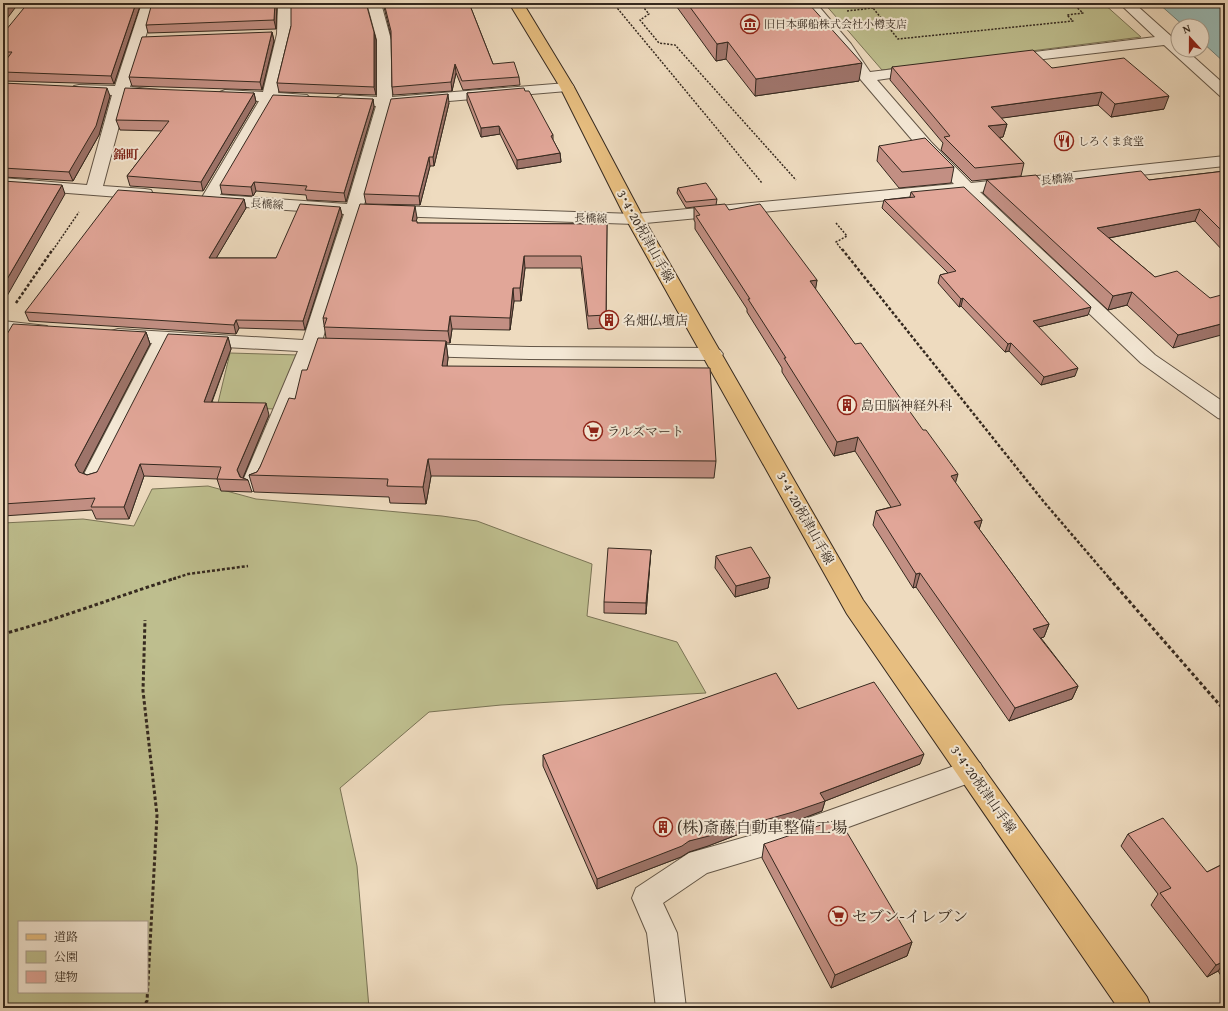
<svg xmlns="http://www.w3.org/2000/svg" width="1228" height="1011" viewBox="0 0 1228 1011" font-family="'Gentium Book Plus','Noto Serif JP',serif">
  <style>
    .green { fill: #bebe8e; stroke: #7a7456; fill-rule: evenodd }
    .water { fill: #9abbb6; stroke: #72817a }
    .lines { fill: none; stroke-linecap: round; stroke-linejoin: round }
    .minor-casing { stroke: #635647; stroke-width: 2 }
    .major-casing { stroke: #35291f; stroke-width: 2 }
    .path-far2 { stroke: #35291f; stroke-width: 1.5; stroke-dasharray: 2 1.5; stroke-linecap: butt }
    .path-far1 { stroke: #35291f; stroke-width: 2.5; stroke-dasharray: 3 2; stroke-linecap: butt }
    .path { stroke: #35291f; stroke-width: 3; stroke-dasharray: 3.5 2.5; stroke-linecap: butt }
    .minor { fill: #f4e8d5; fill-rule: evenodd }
    .major { fill: #e7be80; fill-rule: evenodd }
    .wall { fill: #c28f83; stroke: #35291f }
    .shaded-wall { fill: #9e746a; stroke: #35291f }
    .building { fill: #e1a698; stroke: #35291f }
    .labels { text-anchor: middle; stroke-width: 4; stroke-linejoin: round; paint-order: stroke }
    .far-poi-label { font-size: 11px; fill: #35291f; stroke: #f4e8d5; text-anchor: start }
    .far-street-label { font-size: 11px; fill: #35291f; stroke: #f4e8d5 }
    .far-quarter-label { font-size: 13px; font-weight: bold; fill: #7a1f14; stroke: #f4e8d5 }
    .street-label { font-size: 13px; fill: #35291f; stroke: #f4e8d5 }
    .poi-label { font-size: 13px; fill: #35291f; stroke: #f4e8d5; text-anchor: start }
    .near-poi-label { font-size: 16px; fill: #35291f; stroke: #f4e8d5; text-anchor: start }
  </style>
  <rect width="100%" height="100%" fill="#eedbbf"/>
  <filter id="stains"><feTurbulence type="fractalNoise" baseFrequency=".005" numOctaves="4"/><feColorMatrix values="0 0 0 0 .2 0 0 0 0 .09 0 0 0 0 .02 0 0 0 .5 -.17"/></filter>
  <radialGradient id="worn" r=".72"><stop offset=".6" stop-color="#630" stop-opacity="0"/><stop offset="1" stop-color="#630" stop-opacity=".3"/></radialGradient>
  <path class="green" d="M824 3H1103L1141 37 882 70Z
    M230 353 299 355 274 409 217 407Z
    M208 486 256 499 442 516 477 521 592 564 587 616 677 642 706 693 501 705 429 712 340 788 357 866 369 1008H3V523L83 519 134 526 152 489ZM19 922H147V992H19Z"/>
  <path class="water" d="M1158 3H1225V63L1202 42V26H1184Z"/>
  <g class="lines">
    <g class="minor-casing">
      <path id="minor" d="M142 3H156L130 87 159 90 161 93 159 96 154 97 127 96 103 186 145 189 151 190 153 194 151 198 145 199 3 188V178L87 185 112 95 79 93 74 92 72 89 74 86 79 85 115 86Z
        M278 3H292L291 34 278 93 307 95 310 98 307 101 302 103 274 101 220 195 347 204 376 106 343 105 338 103 335 100 338 97 343 95 377 97V40L367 3H381L391 40 392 97 567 83 572 84 574 87 572 90 567 91 391 106 364 205 635 214 954 184 919 148 861 80 841 49 802 3H816L851 44 870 72 920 66 925 67 927 70 925 73 877 80 931 142 971 183 1225 156V166L980 192 1155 355 1225 403V420L1218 418 1141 363 963 193 635 224 361 215 322 341 352 344 355 348 352 352 345 354 317 353 261 488 253 491 245 488 242 483 298 351 171 344 101 483 93 486 85 483 82 478 152 343 111 339 108 335 111 331 118 329 303 340 344 214 216 205 203 203 201 199 259 101 225 100 220 98 217 95 220 92 225 90 263 92 277 34Z
        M1119 3H1134L1172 37 1178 43V50H1186L1225 85V97L1220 96 1164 45 1010 63 1005 62 1003 59 1005 56 1010 55 1155 37Z
        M3 321 47 326 50 330 47 334 40 336 3 333Z
        M418 344 530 347 713 348 720 350 723 354 720 358 713 360 530 359 418 356 411 354 408 350 411 346Z
        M971 760 980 763 984 771 980 779 791 848 707 873 663 903 677 933 686 1008H656L647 933 632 898 636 888 689 853 791 824Z"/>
    </g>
    <g class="major-casing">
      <path id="major" d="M509 3H523L574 87 644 219 863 600 1147 997 1151 1008H1118L847 614 626 219 560 87Z"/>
    </g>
    <path class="path-far2" d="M613 3 762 183
      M640 3 649 14 640 20 659 43 675 45 796 180
      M869 3 898 39 1073 21 1067 15 1083 13 1072 3
      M847 11 873 8
      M836 223 847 236 836 242 842 250
      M53 250 79 212"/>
    <path class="path-far1" d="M842 249 1044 502 1110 579
      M16 303 53 249
      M173 579 188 574 248 566"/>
    <path class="path" d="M1109 578 1225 711
      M3 634C62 618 118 596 176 578
      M142 1008 147 1001 157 815 143 691 145 620"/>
    <use href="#minor" class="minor"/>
    <use href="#major" class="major"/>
  </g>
  <path class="wall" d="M141 3 114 84 3 81V64L5 61H3V31Z
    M277 3 276 29 148 33 146 25Z
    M383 3H469L493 64 519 77 520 85 463 90 456 73 452 91 393 95 392 87 391 36Z
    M674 3H808L859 81 755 96 726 59 716 61Z
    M291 26 374 32 376 40V95L279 92 277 83Z
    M272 32 274 41 262 90 132 86 129 77Z
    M892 67 1052 68 1164 109 1111 117 1098 105 1001 118 1007 124 1003 137H999L1024 163 1021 176 972 181 941 150 943 143 890 80Z
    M3 83 110 96 99 135 73 181 3 177Z
    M525 91 553 135V140L560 153 561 162 517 169 500 134 481 137 467 101V93Z
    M254 93 256 102 203 191 130 186 127 176 162 131 120 130 116 120Z
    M373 99 374 107 346 202 307 200 306 195 256 191 253 196 222 194 220 185Z
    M449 103 434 166H430L420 205 366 204 364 194Z
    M879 146 954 167 951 183 899 188 877 161Z
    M1225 171V253L1195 221 1109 238 1155 277 1210 298 1173 348 1127 305 1108 310 983 193 987 180 1043 183 1149 180Z
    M678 188 717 199 716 205 729 210 817 280 815 289 982 520 979 529 1049 624 1044 637 1041 638 1078 686 1072 699 1009 721 916 587 913 588 873 525 876 511 891 507 855 451 834 456 782 372V368L747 312V309L695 229V222L694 220V207L686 208 677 193Z
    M911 192 1088 315 1038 327 1075 376 1041 385 1009 351 1005 352 961 306 959 307 938 283 940 275 948 273 882 208 884 200 910 197Z
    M244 199 246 208 216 258H276L340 207 342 215 305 330 239 328 236 334 29 321 25 312Z
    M417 218 416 221 417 223 607 224 606 328 588 329 581 268H525L521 301H514L510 330 452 329 450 343H446L448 358 447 366 716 461 714 478 431 476 426 504 390 503 389 497 254 492 249 475 257 472 260 467 295 399 307 370 326 338 323 318Z
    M146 332 150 344 83 473 87 475 97 472 228 337 231 349 212 402 269 415 243 478 248 480 252 492 221 491 217 479 144 476 129 519H96L92 510 3 516V341Z
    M651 550 650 562 646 614 604 613V602Z
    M716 556 770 577 768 588 735 597 715 568Z
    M798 709 920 764 825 801 822 811 791 823 749 834 747 831 708 846 689 852 681 857 597 889 543 766V755Z
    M1128 834 1207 872 1225 863V982L1218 971 1207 977 1151 905 1158 894 1121 846Z
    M764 844 912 942 907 956 831 988 762 858Z"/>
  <path class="shaded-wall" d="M10 3H14L15 8 3 24V11Z
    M136 3H141L114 84 111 76Z
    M275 3H277L276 29 274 20Z
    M272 32 274 41 262 90 260 82Z
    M374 32 376 40V95L374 87Z
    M728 42 726 59 716 61 717 44Z
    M862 63 859 81 755 96 756 79Z
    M455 64 456 73 452 91 451 82Z
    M107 88 110 96 99 135 73 181 69 172Z
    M1102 92 1098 105 988 120 991 107Z
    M254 93 256 102 203 191 201 182Z
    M448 94 449 103 434 166 433 157Z
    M1169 96 1164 109 1111 117 1115 104Z
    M373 99 374 107 346 202 344 193Z
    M1007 124 1003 137 985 139 988 126Z
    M499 126 500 134 481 137V128Z
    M560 153 561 162 517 169V160Z
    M429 157 430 166 420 205 419 196Z
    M254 182 256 191 253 196 251 187Z
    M62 185 65 194 3 303V286Z
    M244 199 246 208 211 267 209 258Z
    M415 206 417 218 414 233 412 221Z
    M340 207 342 215 305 330 303 321Z
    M1200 209 1195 221 1093 241 1097 228Z
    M524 256 525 268 521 301 520 288Z
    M817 280 815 293 810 281Z
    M513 288 514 301 510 330V318Z
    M1132 292 1127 305 1108 310 1113 296Z
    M963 298 961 306 959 307 961 299Z
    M1091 307 1088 315 1030 329 1033 321Z
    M450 316 452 329 450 343 448 331Z
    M236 320 239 328 236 334 234 325Z
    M1225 323V334L1173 348 1178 335Z
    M146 332 150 344 81 477 75 465Z
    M228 337 231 349 207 414 204 402Z
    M446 341 448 358 445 383 442 366Z
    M1011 343 1009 351 1005 352 1008 344Z
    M1078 368 1075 376 1041 385 1044 377Z
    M266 403 269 415 242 480 237 470Z
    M858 437 855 451 834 456 837 442Z
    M428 459 431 476 426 504 423 487Z
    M140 464 144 476 129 519 124 507Z
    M958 474 954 488 951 476Z
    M982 520 978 533 974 522Z
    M651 550 650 562 646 614V603Z
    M920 573 916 587 913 588 916 574Z
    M770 577 768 588 735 597 736 586Z
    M1049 624 1044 637 1028 642 1033 629Z
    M1078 686 1072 699 1009 721 1015 708Z
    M924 754 920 764 825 801 822 811 791 823 749 834 751 824 820 793Z
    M749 821 747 831 708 846 689 852 681 857 597 889V879L689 841Z
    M912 942 907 956 831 988 835 975Z
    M1225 961V962L1218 971 1207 977 1216 965Z"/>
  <path class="building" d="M3 3H10L3 11Z
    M28 3H136L111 76 3 72V64L12 52H3V31L6 30Z
    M152 3H275L274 20 146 25Z
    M291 3H366L374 32V87L277 83 291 26Z
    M384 3H469L493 64 514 62 519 77 462 81 455 64 451 82 392 87 391 31Z
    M687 3H808L862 63 756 79 728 42 717 44Z
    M272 32 260 82 129 77 142 37Z
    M1033 50 1052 68 1124 58 1169 96 1115 104 1102 92 991 107 1007 124 988 126 1024 163 975 168 944 137 950 136 892 67Z
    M3 83 107 88 96 126 69 172 3 168Z
    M125 88 254 93 201 182 127 176 169 121 116 120Z
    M524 88 525 91H529L553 135 551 136 560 153 517 160 499 126 481 128 467 93Z
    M448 94 433 157H429L419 196 364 194 391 99Z
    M273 95 373 99 344 193 305 190 307 186 254 182 251 187 220 185Z
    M925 138 954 167 902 172 879 146Z
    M1141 171 1149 180 1225 171V234L1200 209 1097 228 1155 277 1177 271 1210 298 1225 294V323L1178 335 1132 292 1113 296 987 180 1036 175 1043 183Z
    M3 181 62 185 3 286Z
    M706 183 717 199 686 202 678 188Z
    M964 187 1091 307 1033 321 1078 368 1044 377 1011 343 1008 344 963 298 961 299 940 275 956 271 884 200 915 197 911 192Z
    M118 190 244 199 209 258H276L300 204 340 207 303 321 236 320 234 325 25 312Z
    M360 204 415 206 412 221H417V223L607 224 606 315 588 316 581 256H524L520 288H513L510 318 450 316 448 331 324 327 327 318H323Z
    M725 204 729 210 760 204 817 280 810 281 855 344 861 343 923 430H926L958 474 951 476 982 520 974 522 1049 624 1033 629 1078 686 1015 708 920 573 916 574 876 511 901 505 858 437 837 442 784 358H786L748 299H750L696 216 700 215 694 207Z
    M13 324 146 332 75 465 79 472 87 475 97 472 168 334 228 337 204 402 266 403 237 470 240 477 248 480 217 479 221 467 140 464 124 507H91L95 498 3 504V341Z
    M318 338 446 341 442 366 710 368 716 461 428 459 423 487 387 486 388 479 249 475 257 472 260 467 289 398 295 399 302 370H307Z
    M751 547 770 577 736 586 716 556Z
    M608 548 651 550 646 603 604 602Z
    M776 673 798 709 874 682 924 754 820 793 825 801 793 812 751 824 749 821 709 836 689 841 682 846 597 879 543 755Z
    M1163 818 1207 872 1225 863V961L1216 965 1160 893 1171 888 1128 834Z
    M839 819 912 942 835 975 764 844Z"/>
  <defs>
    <g id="museum-ring" transform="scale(1)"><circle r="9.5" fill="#f4e8d5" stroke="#8f2418" stroke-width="1.5"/><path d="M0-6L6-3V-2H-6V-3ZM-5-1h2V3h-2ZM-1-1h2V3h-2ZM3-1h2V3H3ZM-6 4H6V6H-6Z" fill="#8f2418"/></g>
    <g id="restaurant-ring" transform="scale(1)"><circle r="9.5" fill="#f4e8d5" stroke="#8f2418" stroke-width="1.5"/><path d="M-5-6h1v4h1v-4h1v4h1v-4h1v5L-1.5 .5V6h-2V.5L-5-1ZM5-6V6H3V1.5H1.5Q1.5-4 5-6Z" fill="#8f2418"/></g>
    <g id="building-ring" transform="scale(1)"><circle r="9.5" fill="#f4e8d5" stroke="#8f2418" stroke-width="1.5"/><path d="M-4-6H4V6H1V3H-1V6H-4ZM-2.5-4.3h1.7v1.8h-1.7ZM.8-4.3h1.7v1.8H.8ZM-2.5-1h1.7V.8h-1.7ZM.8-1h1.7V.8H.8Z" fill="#8f2418"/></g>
    <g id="supermarket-ring" transform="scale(1)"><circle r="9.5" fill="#f4e8d5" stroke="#8f2418" stroke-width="1.5"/><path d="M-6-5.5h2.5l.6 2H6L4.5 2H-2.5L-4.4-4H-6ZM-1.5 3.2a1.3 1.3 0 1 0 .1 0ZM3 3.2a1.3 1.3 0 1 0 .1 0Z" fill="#8f2418"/></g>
  </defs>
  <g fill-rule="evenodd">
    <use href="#museum-ring" x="750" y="24"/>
    <use href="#restaurant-ring" x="1064" y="141"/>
    <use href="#building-ring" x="609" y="320"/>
    <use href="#building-ring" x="847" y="405"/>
    <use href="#supermarket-ring" x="593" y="431"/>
    <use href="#building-ring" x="663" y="827"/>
    <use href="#supermarket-ring" x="838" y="916"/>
  </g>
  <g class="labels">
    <g class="far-poi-label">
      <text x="764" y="28">旧日本郵船株式会社小樽支店</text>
      <text x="1078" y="145">しろくま食堂</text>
    </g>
    <g class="far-street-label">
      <text transform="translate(1057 179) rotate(-6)" y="4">長橋線</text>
      <text transform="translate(267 204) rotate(4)" y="4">長橋線</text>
      <text transform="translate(591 218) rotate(2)" y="4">長橋線</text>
    </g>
    <g class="far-quarter-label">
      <text x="126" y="159">錦町</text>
    </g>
    <g class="street-label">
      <text transform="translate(646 236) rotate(61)" y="5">3･4･20祝津山手線</text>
      <text transform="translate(806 518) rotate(61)" y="5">3･4･20祝津山手線</text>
      <text transform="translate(984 789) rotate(55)" y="5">3･4･20祝津山手線</text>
    </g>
    <g class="poi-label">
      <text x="623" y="325">名畑仏壇店</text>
      <text x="861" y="410">島田脳神経外科</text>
      <text x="607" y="436">ラルズマート</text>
    </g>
    <g class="near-poi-label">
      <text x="677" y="833">(株)斎藤自動車整備工場</text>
      <text x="852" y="922">セブン-イレブン</text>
    </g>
  </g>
  <rect width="1228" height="1011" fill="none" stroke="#eedbbf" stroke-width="16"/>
  <rect x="4" y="4" width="1220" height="1003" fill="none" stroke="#35291f" stroke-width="2"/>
  <rect x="8" y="8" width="1212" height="995" fill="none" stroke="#35291f"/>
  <rect x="18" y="921" width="130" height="72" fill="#f4e8d5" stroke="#a89c8c"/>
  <rect x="26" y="934" width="20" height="6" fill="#e7be80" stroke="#a89c8c"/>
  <text x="54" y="941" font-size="12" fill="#35291f">道路</text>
  <rect x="26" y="951" width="20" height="12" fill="#bebe8e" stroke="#a89c8c"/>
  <text x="54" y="961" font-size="12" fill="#35291f">公園</text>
  <rect x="26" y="971" width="20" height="12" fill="#e1a698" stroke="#a89c8c"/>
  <text x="54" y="981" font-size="12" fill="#35291f">建物</text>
  <g transform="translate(1190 38) rotate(339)"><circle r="19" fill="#f4e8d5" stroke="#a89c8c"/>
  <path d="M0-3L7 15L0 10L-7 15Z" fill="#8f2418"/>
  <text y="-6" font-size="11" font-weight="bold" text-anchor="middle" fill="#35291f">N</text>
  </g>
  <rect width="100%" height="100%" filter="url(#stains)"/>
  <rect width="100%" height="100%" fill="url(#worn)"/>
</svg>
